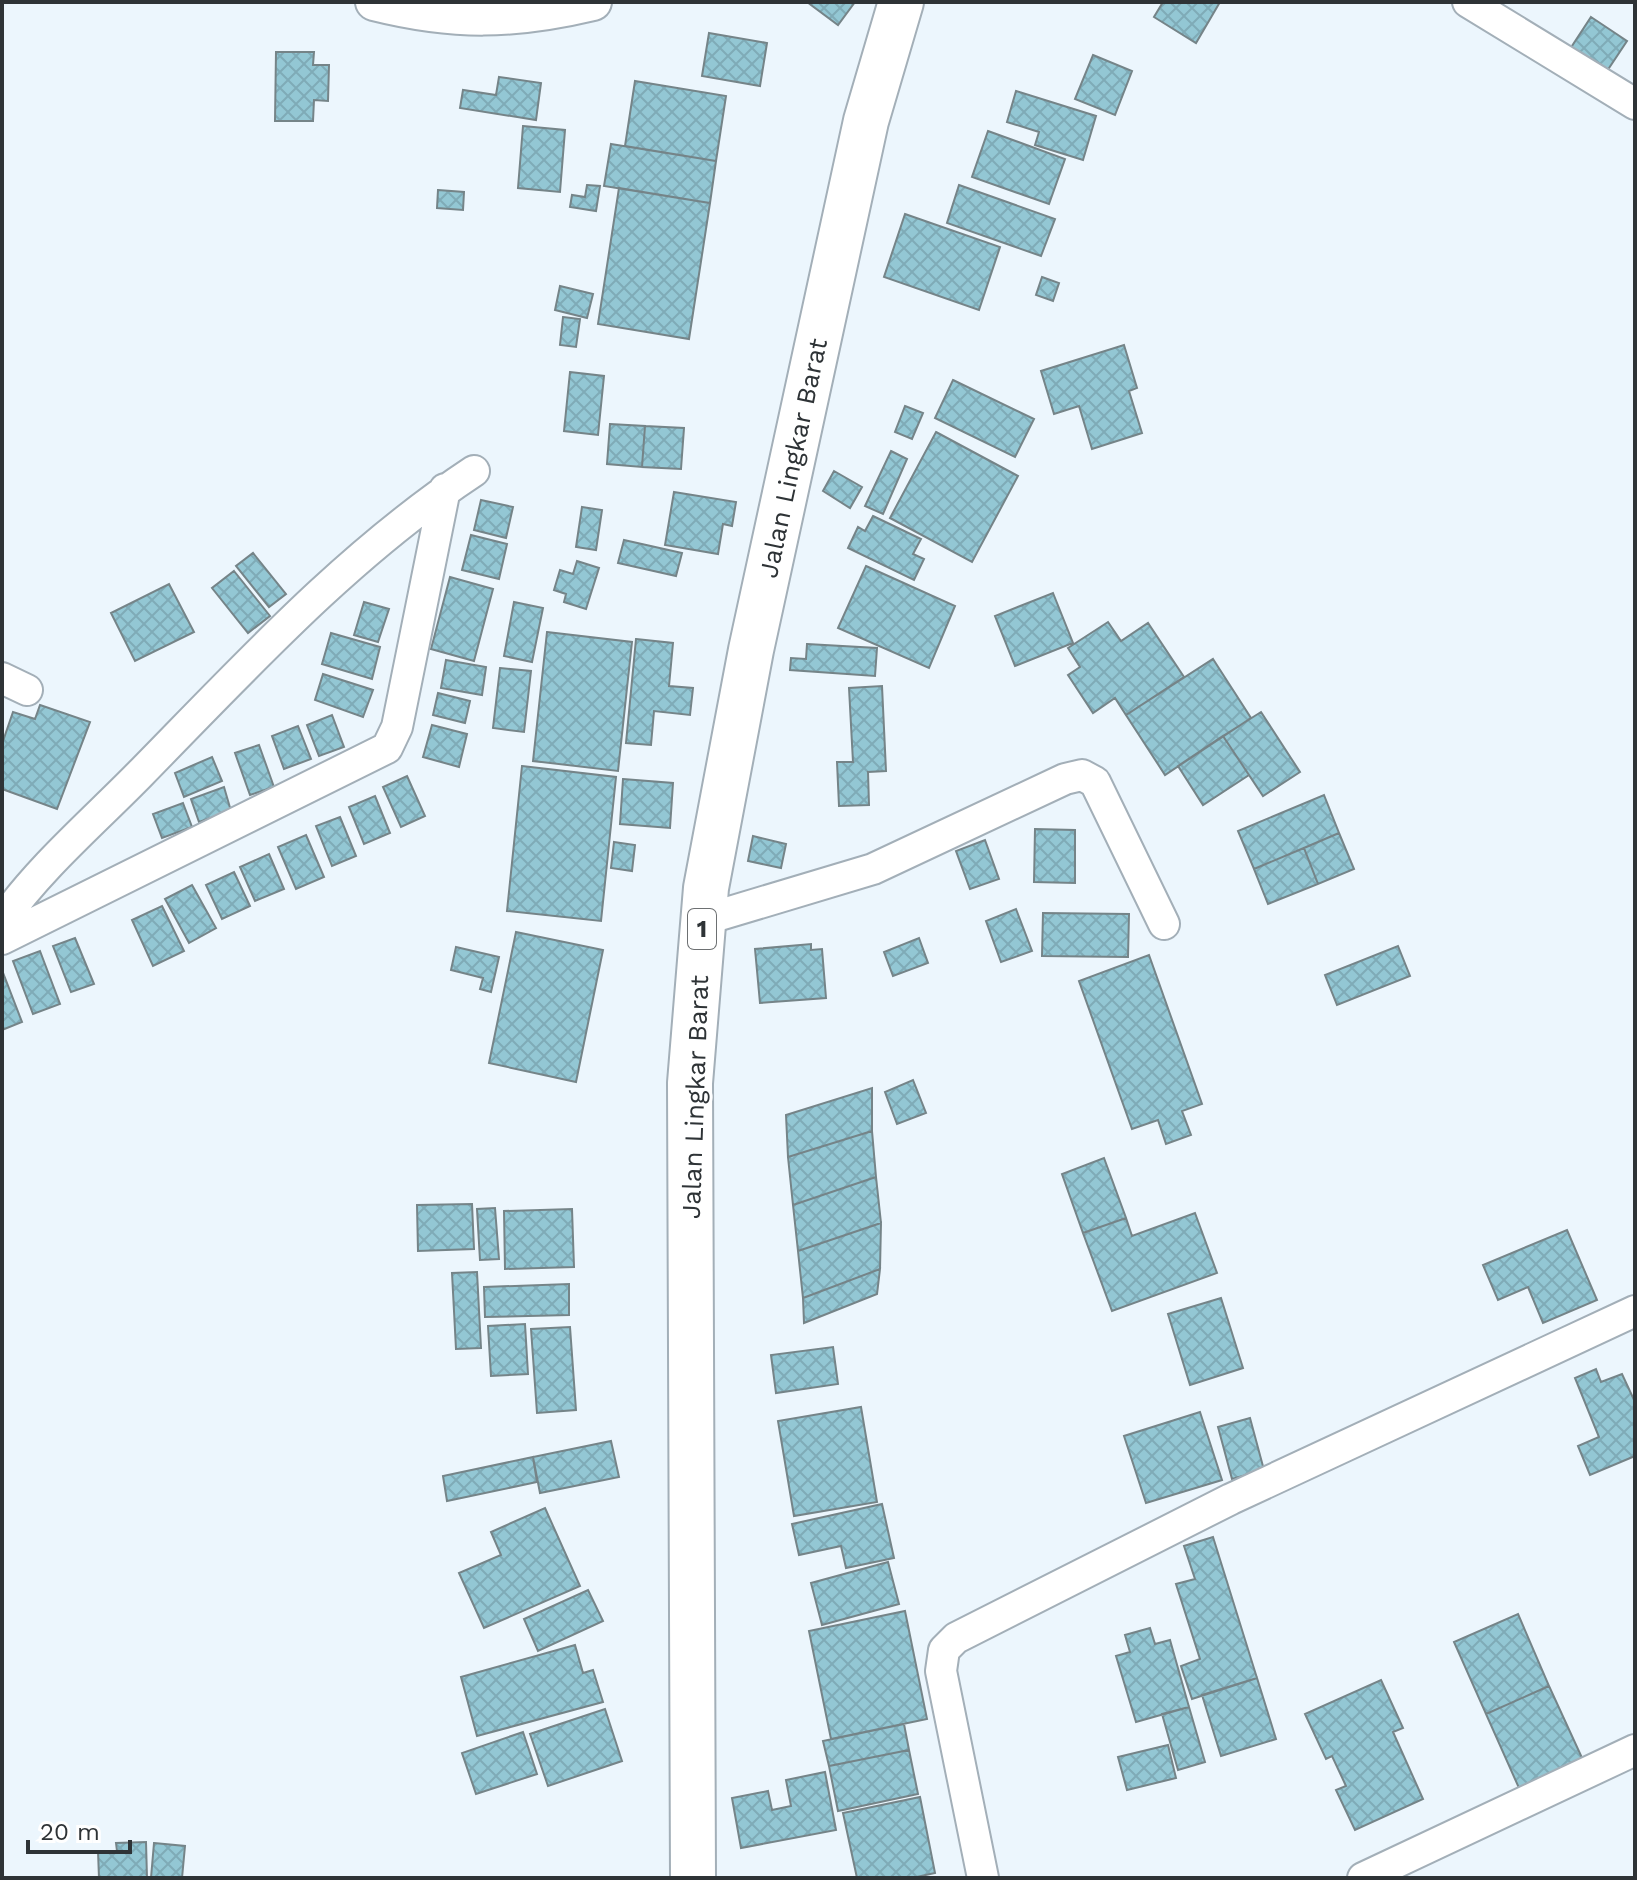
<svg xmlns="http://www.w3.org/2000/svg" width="1637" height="1880" viewBox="0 0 1637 1880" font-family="'Work Sans',sans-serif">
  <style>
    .building { fill: url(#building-cross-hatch); stroke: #758488; stroke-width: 2 }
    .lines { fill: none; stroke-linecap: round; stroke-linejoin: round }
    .minor-casing { stroke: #a3afb8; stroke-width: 34 }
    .tertiary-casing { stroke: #a3afb8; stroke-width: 40 }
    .trunk-casing { stroke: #a3afb8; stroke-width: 48 }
    .minor { stroke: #fff; stroke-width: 30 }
    .tertiary { stroke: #fff; stroke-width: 36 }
    .trunk { stroke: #fff; stroke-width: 44 }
    .labels { text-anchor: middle; stroke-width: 6; stroke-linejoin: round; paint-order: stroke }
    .shield { fill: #fff; stroke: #6d7072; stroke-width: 2 }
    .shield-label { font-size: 24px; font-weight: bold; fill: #2e3336 }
    .street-label { font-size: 26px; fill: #2e3336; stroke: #fff }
  </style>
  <defs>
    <pattern id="building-cross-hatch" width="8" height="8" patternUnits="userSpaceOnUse" patternTransform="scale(2)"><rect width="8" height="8" fill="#93c7d4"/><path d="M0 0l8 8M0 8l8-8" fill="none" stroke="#7fabb7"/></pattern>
  </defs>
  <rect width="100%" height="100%" fill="#ecf6fd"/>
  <path class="building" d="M807 2H855L838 25Z
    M1163 2H1220L1196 43 1154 17Z
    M1591 17 1627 41 1605 74 1570 49Z
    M709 33 767 43 760 86 702 76Z
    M276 52H314L313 65H329L328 101 314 100 313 121H275Z
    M1093 55 1132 71 1115 115 1075 99Z
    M499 77 541 83 536 120 460 108 463 90 496 95Z
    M635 81 726 96 716 161 625 146Z
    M1016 91 1096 116 1083 160 1035 145 1039 132 1007 122Z
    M523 126 565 130 560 192 518 188Z
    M988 131 1065 159 1049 204 972 177Z
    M611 144 716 161 710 203 604 186Z
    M587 185 600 186 596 211 570 207 572 195 585 197Z
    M959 185 1055 219 1041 256 947 223Z
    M619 188 710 203 689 339 598 324Z
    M438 190 464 192 463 210 437 208Z
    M905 214 1000 247 979 310 884 277Z
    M1042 277 1059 283 1053 301 1036 295Z
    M560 286 593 294 587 318 555 310Z
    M563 317 580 319 576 347 560 345Z
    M1124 345 1137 388 1129 391 1142 433 1092 449 1079 406 1054 414 1041 371Z
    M570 372 604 376 598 435 564 431Z
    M953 380 1034 419 1015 457 935 418Z
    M905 406 923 413 912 439 895 432Z
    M610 424 645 426 642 467 607 464Z
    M645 426 684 428 681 469 642 467Z
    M936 432 1018 476 972 562 890 518Z
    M891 451 907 459 883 514 865 506Z
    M834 471 862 487 850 508 823 491Z
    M674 492 736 502 732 526 723 524 718 554 665 545Z
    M481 500 513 507 506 538 474 530Z
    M582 507 602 510 596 550 576 547Z
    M873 516 921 539 913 554 924 559 914 580 848 548 858 527 865 531Z
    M471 535 507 544 499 579 462 570Z
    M624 540 682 553 676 576 618 563Z
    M253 553 286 594 269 607 236 566Z
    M577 561 599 568 586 609 564 602 566 594 554 590 560 570 573 574Z
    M866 566 955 606 929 668 838 628Z
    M234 571 270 616 248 633 212 588Z
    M450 577 493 589 474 661 431 649Z
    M169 584 194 632 135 661 111 613Z
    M1053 593 1073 643 1015 666 995 616Z
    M364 602 389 609 378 642 354 635Z
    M514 602 543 608 532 662 504 656Z
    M1108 622 1121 641 1148 623 1184 677 1126 715 1115 698 1093 713 1068 675 1080 667 1068 648Z
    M547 632 632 642 618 771 533 761Z
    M331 633 380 647 372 679 322 664Z
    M636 639 673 643 669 686 693 688 690 715 654 711 651 745 626 743Z
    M807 644 877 648 875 676 790 670 791 658 806 659Z
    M1213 659 1251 718 1165 775 1126 715Z
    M446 660 486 667 482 695 441 688Z
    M500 668 531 671 524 732 493 728Z
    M323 674 373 690 363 717 315 700Z
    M882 686 886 771 868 772 869 805 839 806 837 762H853L849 688Z
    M438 693 470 701 465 723 433 715Z
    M40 705 90 722 57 809 2 789V744L13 712 35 719Z
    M1261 712 1300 772 1263 796 1223 736Z
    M332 715 344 747 319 756 307 725Z
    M432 725 467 734 459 767 423 757Z
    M298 726 311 759 284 769 272 736Z
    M1223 736 1249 775 1203 805 1178 766Z
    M259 745 274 787 250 795 235 753Z
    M212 757 222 781 184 797 175 773Z
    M522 766 616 777 601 921 507 911Z
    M407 776 425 816 401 827 383 787Z
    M623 779 673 783 670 828 620 824Z
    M224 787 231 811 199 822 191 799Z
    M1324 795 1339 833 1254 869 1238 831Z
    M375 796 390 833 364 844 349 807Z
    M183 803 192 827 162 838 153 814Z
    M340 817 356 856 332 866 316 826Z
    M1035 829 1075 830V883L1034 882Z
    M1339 833 1354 869 1318 884 1304 848Z
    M306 835 324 877 296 889 278 847Z
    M753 836 786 844 781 868 748 861Z
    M985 840 999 879 970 889 956 851Z
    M614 842 635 845 632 871 611 868Z
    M1304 848 1318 884 1268 904 1254 869Z
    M269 854 284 889 255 901 240 867Z
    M234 872 250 906 222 919 206 885Z
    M192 885 216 928 189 943 165 899Z
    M162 906 184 951 153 966 132 920Z
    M1016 909 1032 951 1001 962 986 921Z
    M1043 913 1129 914 1128 957 1042 956Z
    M516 932 603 950 576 1082 489 1063Z
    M75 938 94 984 71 992 53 946Z
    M919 938 928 963 893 976 884 952Z
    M811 944V950L822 949 826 998 760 1003 755 949Z
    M1398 946 1410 976 1337 1005 1325 975Z
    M456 947 499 957 491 992 480 989 483 978 451 970Z
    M40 951 60 1004 33 1014 13 961Z
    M1149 955 1202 1104 1182 1111 1191 1135 1166 1144 1158 1120 1132 1129 1079 981Z
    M2 970 22 1022 2 1030Z
    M913 1080 926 1113 897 1124 885 1092Z
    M872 1088V1131L788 1157 786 1115Z
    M872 1131 876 1177 793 1205 788 1157Z
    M1104 1158 1126 1218 1083 1233 1062 1174Z
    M876 1177 881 1223 798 1251 793 1205Z
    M472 1204 474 1249 418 1251 417 1205Z
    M495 1208 499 1259 480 1260 477 1209Z
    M572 1209 574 1267 505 1269 504 1211Z
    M1195 1213 1217 1273 1112 1311 1083 1233 1126 1218 1132 1236Z
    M881 1223 880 1269 803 1298 798 1251Z
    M1567 1230 1597 1300 1543 1323 1528 1287 1498 1300 1483 1265Z
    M880 1269 877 1294 804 1323 803 1298Z
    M477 1272 481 1348 456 1349 452 1273Z
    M569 1284V1315L485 1317 484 1287Z
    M1221 1298 1243 1368 1190 1385 1168 1314Z
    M525 1324 528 1374 491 1376 488 1326Z
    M570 1327 576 1410 537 1413 531 1329Z
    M833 1347 838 1384 776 1393 771 1355Z
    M1596 1369 1601 1382 1622 1374 1635 1402V1456L1590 1475 1578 1446 1599 1437 1575 1378Z
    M861 1407 877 1502 794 1516 778 1421Z
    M1200 1412 1222 1480 1146 1503 1124 1436Z
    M1250 1418 1264 1470 1232 1479 1218 1427Z
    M611 1441 619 1477 540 1493 533 1457Z
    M533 1457 537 1482 447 1501 443 1476Z
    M882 1504 894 1558 846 1568 841 1546 799 1555 792 1524Z
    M545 1508 580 1586 484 1628 459 1573 501 1555 491 1532Z
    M1213 1537 1257 1678 1192 1699 1181 1666 1200 1659 1176 1584 1195 1579 1184 1546Z
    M888 1562 899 1604 822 1625 811 1583Z
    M588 1590 603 1621 538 1651 524 1619Z
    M905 1611 927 1719 831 1739 809 1631Z
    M1518 1614 1549 1686 1486 1714 1454 1642Z
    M1150 1628 1155 1644 1170 1640 1189 1707 1136 1722 1116 1656 1130 1652 1125 1635Z
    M575 1645 583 1673 593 1670 603 1702 477 1736 461 1677Z
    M1257 1678 1276 1739 1221 1756 1202 1695Z
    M1381 1680 1403 1728 1393 1732 1423 1799 1355 1830 1336 1790 1346 1786 1332 1756 1326 1759 1305 1714Z
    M1549 1686 1583 1760 1519 1788 1486 1714Z
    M1189 1707 1205 1762 1178 1770 1162 1714Z
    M605 1709 622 1761 548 1786 530 1734Z
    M904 1724 909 1750 829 1766 823 1741Z
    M523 1732 537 1774 476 1794 462 1753Z
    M1168 1745 1176 1778 1127 1790 1118 1757Z
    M909 1750 918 1794 838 1811 829 1766Z
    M825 1772 836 1830 741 1848 732 1798 768 1791 772 1810 791 1806 786 1780Z
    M920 1797 935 1873 912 1878H857L843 1813Z
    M146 1842 147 1878H99L98 1851H117L116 1843Z
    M154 1843 185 1846 182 1878H151Z"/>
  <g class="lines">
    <g class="minor-casing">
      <path id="minor" d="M1468 2 1635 104
        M2 678 27 690
        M703 920 873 869 1065 779 1082 775 1095 782 1164 924
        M2 921C40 867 94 821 140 774 245 667 348 554 474 471
        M2 939 387 748 397 727 445 489
        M983 1878 941 1671 944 1650 956 1638 1231 1499 1635 1311
        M1363 1878 1635 1750"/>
    </g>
    <g class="tertiary-casing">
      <path id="tertiary" d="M374 2C454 22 513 21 593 2"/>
    </g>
    <g class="trunk-casing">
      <path id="trunk" d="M693 1878 690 1083 706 888 751 650 866 121 901 2"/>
    </g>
    <use href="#minor" class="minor"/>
    <use href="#tertiary" class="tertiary"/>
    <use href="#trunk" class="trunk"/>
  </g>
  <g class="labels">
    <rect class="shield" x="688" y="909" width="28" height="40" rx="6"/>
    <g class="shield-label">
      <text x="702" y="937">1</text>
    </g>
    <g class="street-label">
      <text transform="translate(793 458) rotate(-78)" y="9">Jalan Lingkar Barat</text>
      <text transform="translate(695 1097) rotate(-88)" y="9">Jalan Lingkar Barat</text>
    </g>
  </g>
  <rect width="1637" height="1880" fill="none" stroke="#2e3336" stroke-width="8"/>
  <path d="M28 1840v12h102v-12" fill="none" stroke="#2e3336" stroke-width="4"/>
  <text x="40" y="1840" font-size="24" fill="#2e3336" stroke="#ffffff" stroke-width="6" paint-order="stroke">20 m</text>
</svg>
